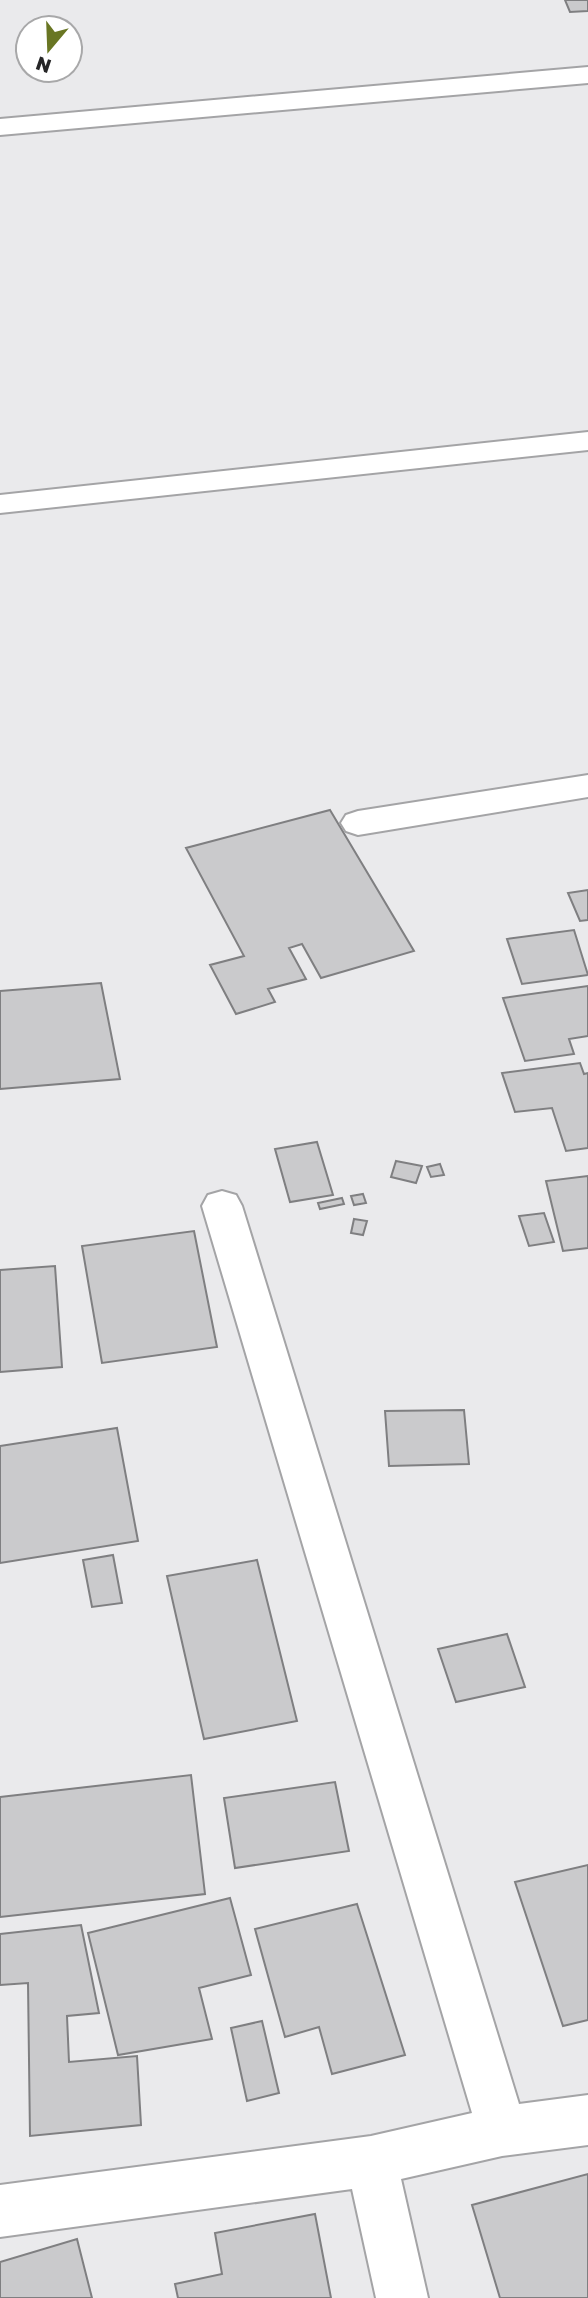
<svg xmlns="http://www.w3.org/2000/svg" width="588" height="2298" viewBox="0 0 588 2298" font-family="'Golos Text',sans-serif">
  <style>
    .building { fill: #cacacc; stroke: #7f7f81; stroke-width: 2 }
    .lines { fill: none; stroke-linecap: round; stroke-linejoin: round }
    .minor-casing { stroke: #a4a4a6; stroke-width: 4 }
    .minor { fill: #fff; fill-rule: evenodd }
  </style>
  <rect width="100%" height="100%" fill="#eaeaec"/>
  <path class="building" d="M565 0H588V11L570 12Z
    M330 810 414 951 321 978 302 944 289 948 306 979 268 989 275 1002 236 1014 210 965 244 956 186 848Z
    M588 890V920L580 921 568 893Z
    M574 930 588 975 522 984 507 939Z
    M101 983 120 1079 0 1089V991Z
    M588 986V1036L569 1039 574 1054 525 1061 503 998Z
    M580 1063 584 1074 588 1073V1148L566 1151 552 1108 515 1112 502 1073Z
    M317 1142 333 1195 290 1202 275 1149Z
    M396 1161 422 1166 416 1183 391 1177Z
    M440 1164 444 1175 431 1177 427 1167Z
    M588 1176V1248L563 1251 546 1181Z
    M363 1194 366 1203 354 1205 351 1196Z
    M342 1198 344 1204 320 1209 318 1203Z
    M544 1213 554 1242 529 1246 519 1216Z
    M354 1219 367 1221 363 1235 351 1233Z
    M194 1231 217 1347 102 1363 82 1246Z
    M55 1266 62 1367 0 1372V1270Z
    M464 1410 469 1464 389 1466 385 1411Z
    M117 1428 138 1541 0 1563V1446Z
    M113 1555 122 1603 92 1607 83 1560Z
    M257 1560 297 1721 204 1739 167 1576Z
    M507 1634 525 1687 456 1702 438 1649Z
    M191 1775 205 1894 0 1917V1797Z
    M335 1782 349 1851 235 1868 224 1798Z
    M588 1865V2020L563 2026 515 1882Z
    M230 1898 251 1975 199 1988 212 2039 118 2055 88 1933Z
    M357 1904 405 2055 332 2074 319 2027 285 2037 255 1929Z
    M81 1925 99 2013 67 2016 69 2062 137 2056 141 2125 30 2136 28 1983 0 1985V1934Z
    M262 2021 279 2093 247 2101 231 2028Z
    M588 2174V2298H500L472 2205Z
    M315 2214 331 2298H178L175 2284 222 2274 215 2233Z
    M77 2239 92 2298H0V2262Z"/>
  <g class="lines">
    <g class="minor-casing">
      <path id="minor" d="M588 67V83L0 135V119Z
        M588 432V450L0 513V495Z
        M588 775V797L358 835 346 831 341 823 346 815 358 811Z
        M222 1191 236 1195 242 1206 519 2104 588 2095V2145L502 2156 401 2179 428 2298H376L352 2189 0 2237V2185L371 2136 472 2113 202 1206 208 1195Z"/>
    </g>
    <use href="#minor" class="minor"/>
  </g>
  <g transform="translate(49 49) rotate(199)"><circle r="33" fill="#ffffff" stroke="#a8a8a9" stroke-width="2"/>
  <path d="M0-5L12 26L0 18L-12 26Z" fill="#697623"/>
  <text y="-10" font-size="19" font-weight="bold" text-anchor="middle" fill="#262627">N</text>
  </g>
</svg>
